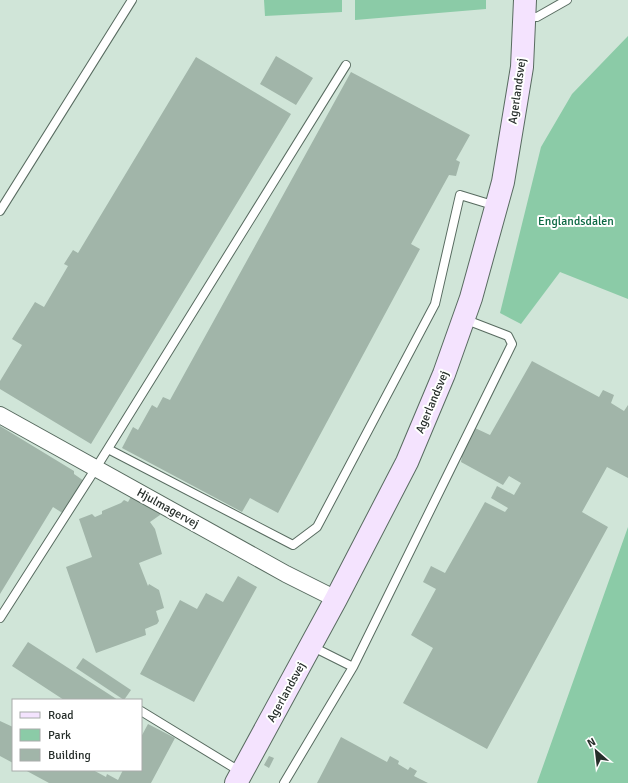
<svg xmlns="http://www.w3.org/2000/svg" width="628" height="783" viewBox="0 0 628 783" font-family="Signika,sans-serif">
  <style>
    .green { fill: #8bcba7 }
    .building { fill: #a1b5a9 }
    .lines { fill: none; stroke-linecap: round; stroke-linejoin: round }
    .lane-casing { stroke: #586b60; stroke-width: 10 }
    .street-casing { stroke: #586b60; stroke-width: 18 }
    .secondary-casing { stroke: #586b60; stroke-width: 24 }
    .lane { stroke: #fff; stroke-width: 8 }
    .street { stroke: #fff; stroke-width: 16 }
    .secondary { stroke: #f4e3fe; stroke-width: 22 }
    .labels { text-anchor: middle; stroke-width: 4; stroke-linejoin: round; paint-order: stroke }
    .street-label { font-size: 12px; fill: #262e2a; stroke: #fff }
    .park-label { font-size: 12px; fill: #0b6842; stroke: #fff }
  </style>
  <rect width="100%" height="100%" fill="#d0e5d8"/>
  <path class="green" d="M264 0H342V12L265 16Z
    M355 0H486V9L355 20Z
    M628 36V299L560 272 521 324 500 313 541 147 572 94Z
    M628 527V783H537Z"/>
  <path class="building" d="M276 56 313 78 296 105 260 84Z
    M196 57 291 114 91 444 0 389V381L22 345 12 339 35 302 44 307 68 266 64 264 73 250 78 253Z
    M351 72 470 135 456 160 460 162 456 176 449 175 411 244 420 249 278 513 250 498 242 512 122 448 133 427 138 430 152 405 157 408 163 397 170 400Z
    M532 361 599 397 603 390 614 395 611 403 624 411 628 405V478L607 467 582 512 608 527 487 749 403 703 433 648 411 635 436 589 423 582 431 566 445 573 485 502 505 512 508 508 491 498 497 486 514 495 521 483 509 476 503 485 461 462 463 449 475 428 490 435Z
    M0 426 74 471V474L84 481 64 514 53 507 0 594Z
    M132 495 161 512 160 515 150 522 155 529 162 554 139 563 148 586 149 584 159 590 164 608 156 611 159 621 157 624 145 629 146 635 96 653 66 567 92 557 79 519 92 514 95 517 102 514V511L121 503 124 500 128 502Z
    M238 576 257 587 194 702 140 674 180 600 197 609 206 593 223 602Z
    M28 642 118 700H64L12 666Z
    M83 658 131 690 124 700 76 668Z
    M0 721 13 727V763L0 756Z
    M148 724 175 738 151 783H49L25 770H93L106 777 107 774 118 780 123 770H141V737Z
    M341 737 387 762 390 756 399 761 398 764 408 770 410 767 417 771 414 776 428 783H317Z
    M269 756 274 758 269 768 264 765Z"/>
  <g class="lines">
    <g class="lane-casing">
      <path id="lane" d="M525 17H537L567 0
        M0 211 132 0
        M108 449 293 545 317 527 435 304 460 195 496 206
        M0 618 96 468 346 65
        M311 646 353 667
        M141 711 241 772
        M284 783 353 667 512 344 508 336 464 319"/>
    </g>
    <g class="street-casing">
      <path id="street" d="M0 415 286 574 336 599"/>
    </g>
    <g class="secondary-casing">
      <path id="secondary" d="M236 783 336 599 407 462 444 374 471 298 503 182 522 67 525 0"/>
    </g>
    <use href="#lane" class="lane"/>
    <use href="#street" class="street"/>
    <use href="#secondary" class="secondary"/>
  </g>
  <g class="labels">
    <g class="street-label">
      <text transform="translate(517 91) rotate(-82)" y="4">Agerlandsvej</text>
      <text transform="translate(432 402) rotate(-67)" y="4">Agerlandsvej</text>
      <text transform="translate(168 508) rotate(29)" y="4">Hjulmagervej</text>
      <text transform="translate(286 692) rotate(-61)" y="4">Agerlandsvej</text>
    </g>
    <g class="park-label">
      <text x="576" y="225">Englandsdalen</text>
    </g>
  </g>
  <rect x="12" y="699" width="130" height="72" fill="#ffffff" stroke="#a8abaa"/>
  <rect x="20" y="712" width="20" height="6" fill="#f4e3fe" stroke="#a8abaa"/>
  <text x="48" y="719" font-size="12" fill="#262e2a">Road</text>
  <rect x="20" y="729" width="20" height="12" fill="#8bcba7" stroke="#a8abaa"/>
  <text x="48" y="739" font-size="12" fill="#262e2a">Park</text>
  <rect x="20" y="749" width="20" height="12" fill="#a1b5a9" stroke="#a8abaa"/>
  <text x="48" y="759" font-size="12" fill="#262e2a">Building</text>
  <g transform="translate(596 751) rotate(332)" stroke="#ffffff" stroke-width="3" paint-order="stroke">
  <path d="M0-3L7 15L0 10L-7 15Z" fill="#262e2a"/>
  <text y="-6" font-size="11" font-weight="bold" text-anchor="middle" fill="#262e2a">N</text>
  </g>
</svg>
